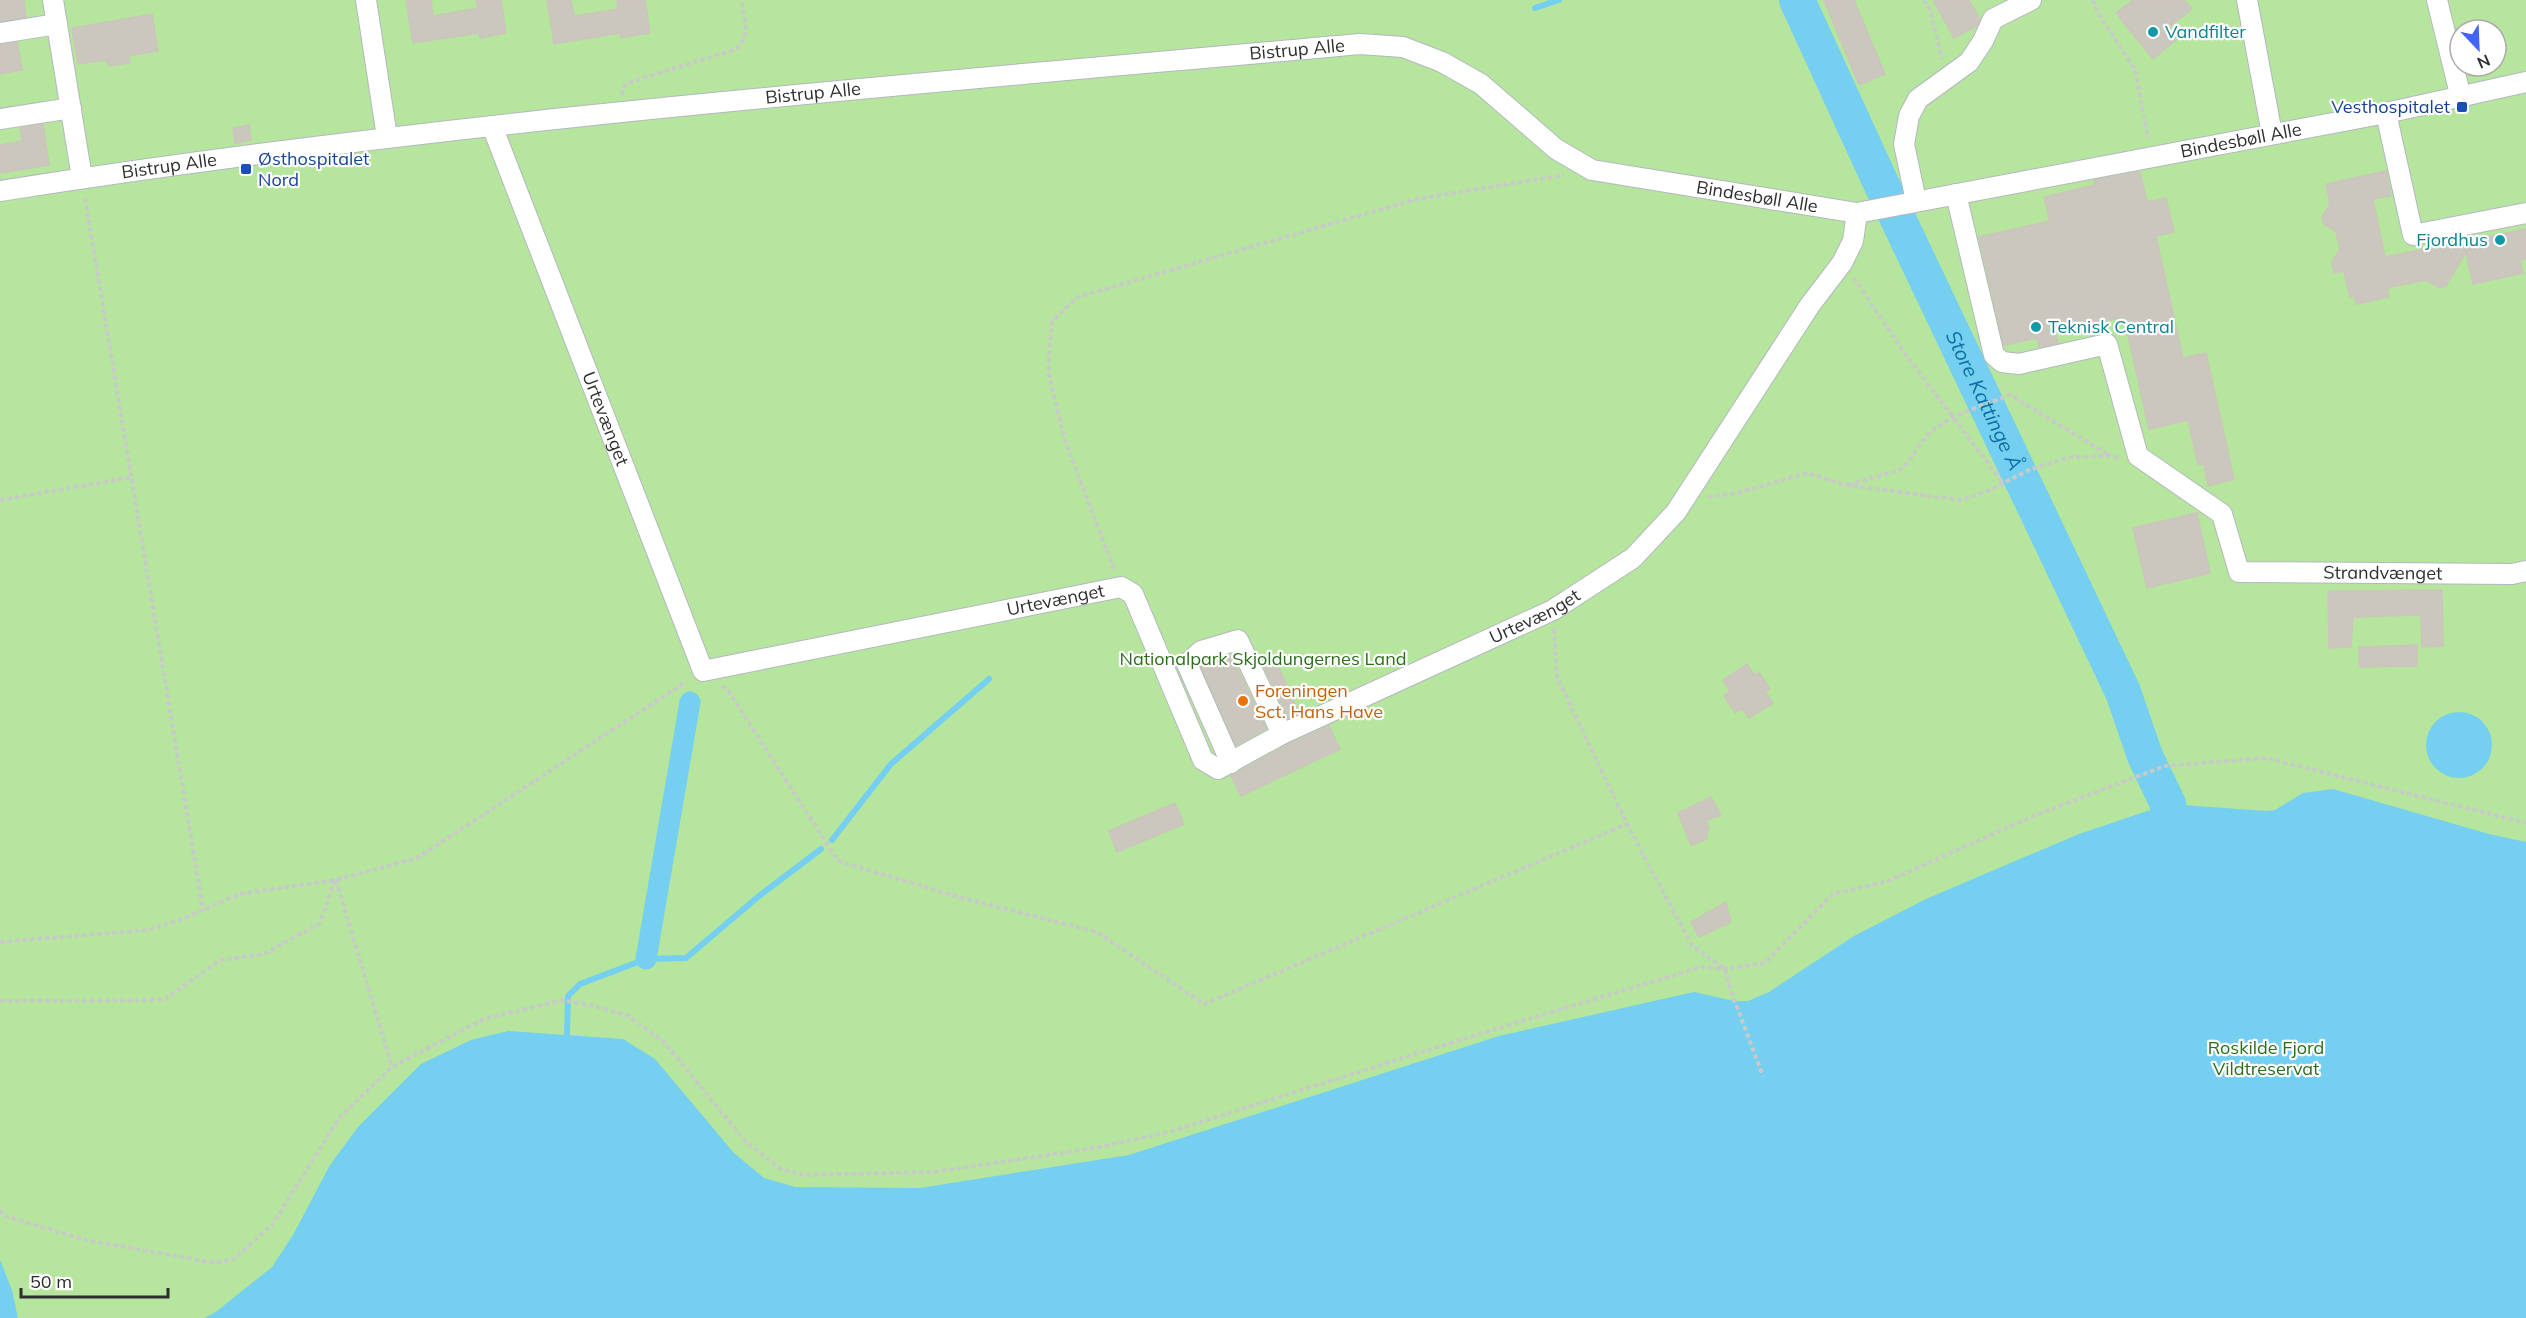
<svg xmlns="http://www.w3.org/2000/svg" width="2526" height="1318" viewBox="0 0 2526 1318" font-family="Mulish,sans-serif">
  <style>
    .green { fill: #b6e59e; fill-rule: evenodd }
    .water { fill: #75cff0 }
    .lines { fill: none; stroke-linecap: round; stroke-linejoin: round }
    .stream { stroke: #75cff0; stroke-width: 6 }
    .canal { stroke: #75cff0; stroke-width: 21 }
    .river { stroke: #75cff0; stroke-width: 36 }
    .building { fill: #cbc7bf; stroke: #cbc5ba; stroke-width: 1.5 }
    .minor-casing { stroke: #b4b7c1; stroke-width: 22 }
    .path { stroke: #c9c9c9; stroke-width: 4; stroke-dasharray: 4.5 3; stroke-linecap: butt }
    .minor { stroke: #fff; stroke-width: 20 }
    .culture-dot { fill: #0f9aa8; stroke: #fff; stroke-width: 2 }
    .transit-dot { fill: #1a4fb4; stroke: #fff; stroke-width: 2 }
    .food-dot { fill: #e8710a; stroke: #fff; stroke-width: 2 }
    .labels { text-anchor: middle; stroke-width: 4.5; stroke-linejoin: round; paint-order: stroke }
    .culture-label { font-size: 18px; fill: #0d838f; stroke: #fff; text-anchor: start }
    .street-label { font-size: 18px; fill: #2e2e2e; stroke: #fff }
    .transit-label { font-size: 18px; fill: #164399; stroke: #fff; text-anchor: end }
    .park-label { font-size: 18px; fill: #2c6e1b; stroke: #fff }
    .food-label { font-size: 18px; fill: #c56008; stroke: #fff; text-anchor: start }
    .water-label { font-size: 20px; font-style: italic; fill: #0d6fa3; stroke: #fff }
  </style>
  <rect width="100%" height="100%" fill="#efe9e1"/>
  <path class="green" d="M0 0H2526V1318H0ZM2460 30H2496V66H2460Z"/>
  <path class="water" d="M2426 745a33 33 0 1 1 66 0a33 33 0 1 1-66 0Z
    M2333 789 2489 834 2526 842V1318H205L217 1311 272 1267 293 1235 330 1165 358 1127 421 1064 471 1040 508 1031 623 1039 655 1059 734 1153 764 1178 795 1187 920 1188 1129 1155 1499 1036 1694 992 1734 1001H1748L1769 992 1854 936 1926 899 2079 834 2168 804 2267 811 2275 810 2303 793Z
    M0 1260 12 1290 18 1318H0Z"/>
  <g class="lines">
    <path class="stream" d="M1535 8 1559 0
      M832 840 891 764 989 679
      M567 1034 568 996 580 984 646 959 686 958 759 896 821 849"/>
    <path class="canal" d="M646 959 690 702"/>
    <path class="river" id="s1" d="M1797 0 1879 179 2123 692 2145 756 2168 804"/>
  </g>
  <path class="building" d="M0 0H24L26 17 0 21Z
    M406 0H431L433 16 478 8 476 0H501L506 33 480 38 479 33 413 43Z
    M547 0H571L574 16 618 9 617 0H645L650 33 621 38 620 33 554 44Z
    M1824 0H1854L1885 74 1859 85Z
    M1933 0H1969L1980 19 1977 26 1954 38Z
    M2133 0H2184L2192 9 2169 27 2178 38 2153 59 2116 13Z
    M152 14 158 51 128 56 130 63 109 66 106 60 78 64 72 28Z
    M17 42 22 70 0 74V45Z
    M43 124 49 165 0 173V145L22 141 20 128Z
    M249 125 251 140 235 143 233 128Z
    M2386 171 2391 196 2373 199 2385 257 2526 229V259L2520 260 2523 273 2473 284 2466 252 2446 286 2440 288 2426 280 2391 287 2387 290 2389 297 2356 304 2354 296 2350 298 2344 271 2334 273 2332 262 2340 249 2336 232 2324 224 2322 217 2330 204 2326 184Z
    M2140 172 2147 202 2166 198 2174 232 2156 236 2183 358 2206 353 2234 479 2208 486 2204 464 2198 465 2188 420 2149 429 2124 317 2055 332 2058 343 2039 347 2037 338 2004 345 1979 237 2050 221 2044 197 2095 185 2094 180Z
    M2197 513 2210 573 2147 588 2133 528Z
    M2442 590 2443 646 2422 647 2421 615 2353 617 2351 647 2329 648 2328 591Z
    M2417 645V666L2359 667V647Z
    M1272 652 1299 713 1288 718 1260 658Z
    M1231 655 1266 729 1236 745 1201 667Z
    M1747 664 1754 675 1759 672 1770 689 1765 692 1773 703 1749 718 1742 708 1735 713 1724 696 1730 691 1723 680Z
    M1329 726 1340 749 1241 796 1231 776 1287 745Z
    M1711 797 1721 815 1706 820 1709 829 1707 830V839L1691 845 1678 813Z
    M1175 803 1184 824 1117 852 1109 831Z
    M1726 902 1731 922 1699 937 1691 922Z"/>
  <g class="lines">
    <g class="minor-casing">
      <g id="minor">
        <path d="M53 0 82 178"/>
        <path d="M366 0 387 137"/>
        <path d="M2247 0 2272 134"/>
        <path d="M2437 0 2461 98"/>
        <path d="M0 33 57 24"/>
        <path d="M2386 113 2413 235 2526 213"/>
        <path d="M0 119 71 108"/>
        <path id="s2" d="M492 126 703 671 1121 587 1133 594 1203 760 1218 769 1282 734 1553 610 1633 558 1676 512 1810 305 1842 263 1853 241 1857 213"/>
        <path id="s3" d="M0 191C451 120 906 85 1360 44L1403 47 1442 62 1481 84 1556 149 1592 170 1857 213 2386 113 2526 82"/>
        <path id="s4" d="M1956 194 1994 355 2002 362 2019 364 2107 344 2138 456 2222 514 2239 572 2512 574 2526 571"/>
        <path d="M1916 201 1904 144 1909 116 1918 99 1969 62 1983 41 1993 19 2031 0"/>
        <path d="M1231 763 1187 664 1201 651 1238 640 1282 734"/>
      </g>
    </g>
    <path class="path" d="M1924 0 1930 10 1942 59
      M2093 0 2097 11 2135 70 2148 138
      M622 95 624 86 631 82 736 49C752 35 744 19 741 0
      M85 198 203 910
      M1854 278 1908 358 2003 483
      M1848 485 1899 470C1912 462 1916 447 1926 437 1947 415 1982 406 2010 395L2109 455
      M1708 497 1738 493 1807 473 1845 485 1961 500 1988 491 2031 469 2071 457 2110 456 2120 458
      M0 500 133 477
      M1114 569 1065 441 1048 371 1052 321 1078 297 1417 199 1564 175
      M1554 629 1557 677 1627 824 1692 946 1725 969 1731 991 1763 1076
      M722 686 729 692 838 861 962 898 1097 932 1204 1004 1627 824
      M336 880 392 1067
      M0 942 148 930 180 920 240 894 335 880 417 858 687 681
      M0 1001 164 1000 220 960 264 954 320 923 335 880
      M0 1210 5 1216 86 1240 215 1263 234 1259 272 1225 339 1118 392 1067 484 1019 562 1000 594 1006 629 1016 665 1043 746 1142 781 1169 804 1175 933 1172 1095 1148 1169 1132 1469 1037 1701 967 1725 969 1765 963 1833 894 1888 881 2033 816 2165 766 2266 758 2526 823"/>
    <use href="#minor" class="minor"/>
  </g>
  <g class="culture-dot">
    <circle cx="2153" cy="32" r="6"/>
    <circle cx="2500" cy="240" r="6"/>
    <circle cx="2036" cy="327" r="6"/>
  </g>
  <g class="transit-dot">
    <rect x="2456" y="101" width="12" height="12" rx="3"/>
    <rect x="240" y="163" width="12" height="12" rx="3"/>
  </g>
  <circle class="food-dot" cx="1243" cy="701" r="6"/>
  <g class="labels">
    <g class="culture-label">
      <text x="2165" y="38">Vandfilter</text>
      <text x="2488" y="246" text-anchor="end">Fjordhus</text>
      <text x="2048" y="333">Teknisk Central</text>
    </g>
    <g class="street-label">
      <text dy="6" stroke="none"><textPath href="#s3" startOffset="1305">Bistrup Alle</textPath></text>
      <text dy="6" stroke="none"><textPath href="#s3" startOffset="819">Bistrup Alle</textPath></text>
      <text dy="6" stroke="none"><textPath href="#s3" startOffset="2298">Bindesbøll Alle</textPath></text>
      <text dy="6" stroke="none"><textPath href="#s3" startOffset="171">Bistrup Alle</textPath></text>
      <text dy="6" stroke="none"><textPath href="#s3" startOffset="1806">Bindesbøll Alle</textPath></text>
      <text dy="6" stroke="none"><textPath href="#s2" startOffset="314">Urtevænget</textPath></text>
      <text dy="6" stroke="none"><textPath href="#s4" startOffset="706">Strandvænget</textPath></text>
      <text dy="6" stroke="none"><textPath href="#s2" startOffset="944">Urtevænget</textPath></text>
      <text dy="6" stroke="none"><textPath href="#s2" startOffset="1574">Urtevænget</textPath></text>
    </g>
    <g class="transit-label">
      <text x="2450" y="113">Vesthospitalet</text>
      <text x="258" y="165" text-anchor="start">Østhospitalet<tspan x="258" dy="21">Nord</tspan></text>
    </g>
    <g class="park-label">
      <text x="1263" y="665">Nationalpark Skjoldungernes Land</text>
      <text x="2266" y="1054">Roskilde Fjord<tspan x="2266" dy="21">Vildtreservat</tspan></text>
    </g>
    <g class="food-label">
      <text x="1255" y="697">Foreningen<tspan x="1255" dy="21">Sct. Hans Have</tspan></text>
    </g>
    <g class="water-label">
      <text dy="7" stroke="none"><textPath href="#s1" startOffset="442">Store Kattinge Å</textPath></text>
    </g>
  </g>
  <g transform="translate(2478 48) rotate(157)"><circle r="28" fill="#ffffff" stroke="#ababab" stroke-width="1.5"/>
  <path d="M0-4.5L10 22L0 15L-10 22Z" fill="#4264fb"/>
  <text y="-9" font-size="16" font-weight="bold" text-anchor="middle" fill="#2e2e2e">N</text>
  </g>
  <path d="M21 1288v9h147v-9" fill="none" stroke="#2e2e2e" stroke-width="3"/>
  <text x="30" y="1288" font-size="18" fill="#2e2e2e" stroke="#ffffff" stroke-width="4.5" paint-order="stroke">50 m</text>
</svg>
